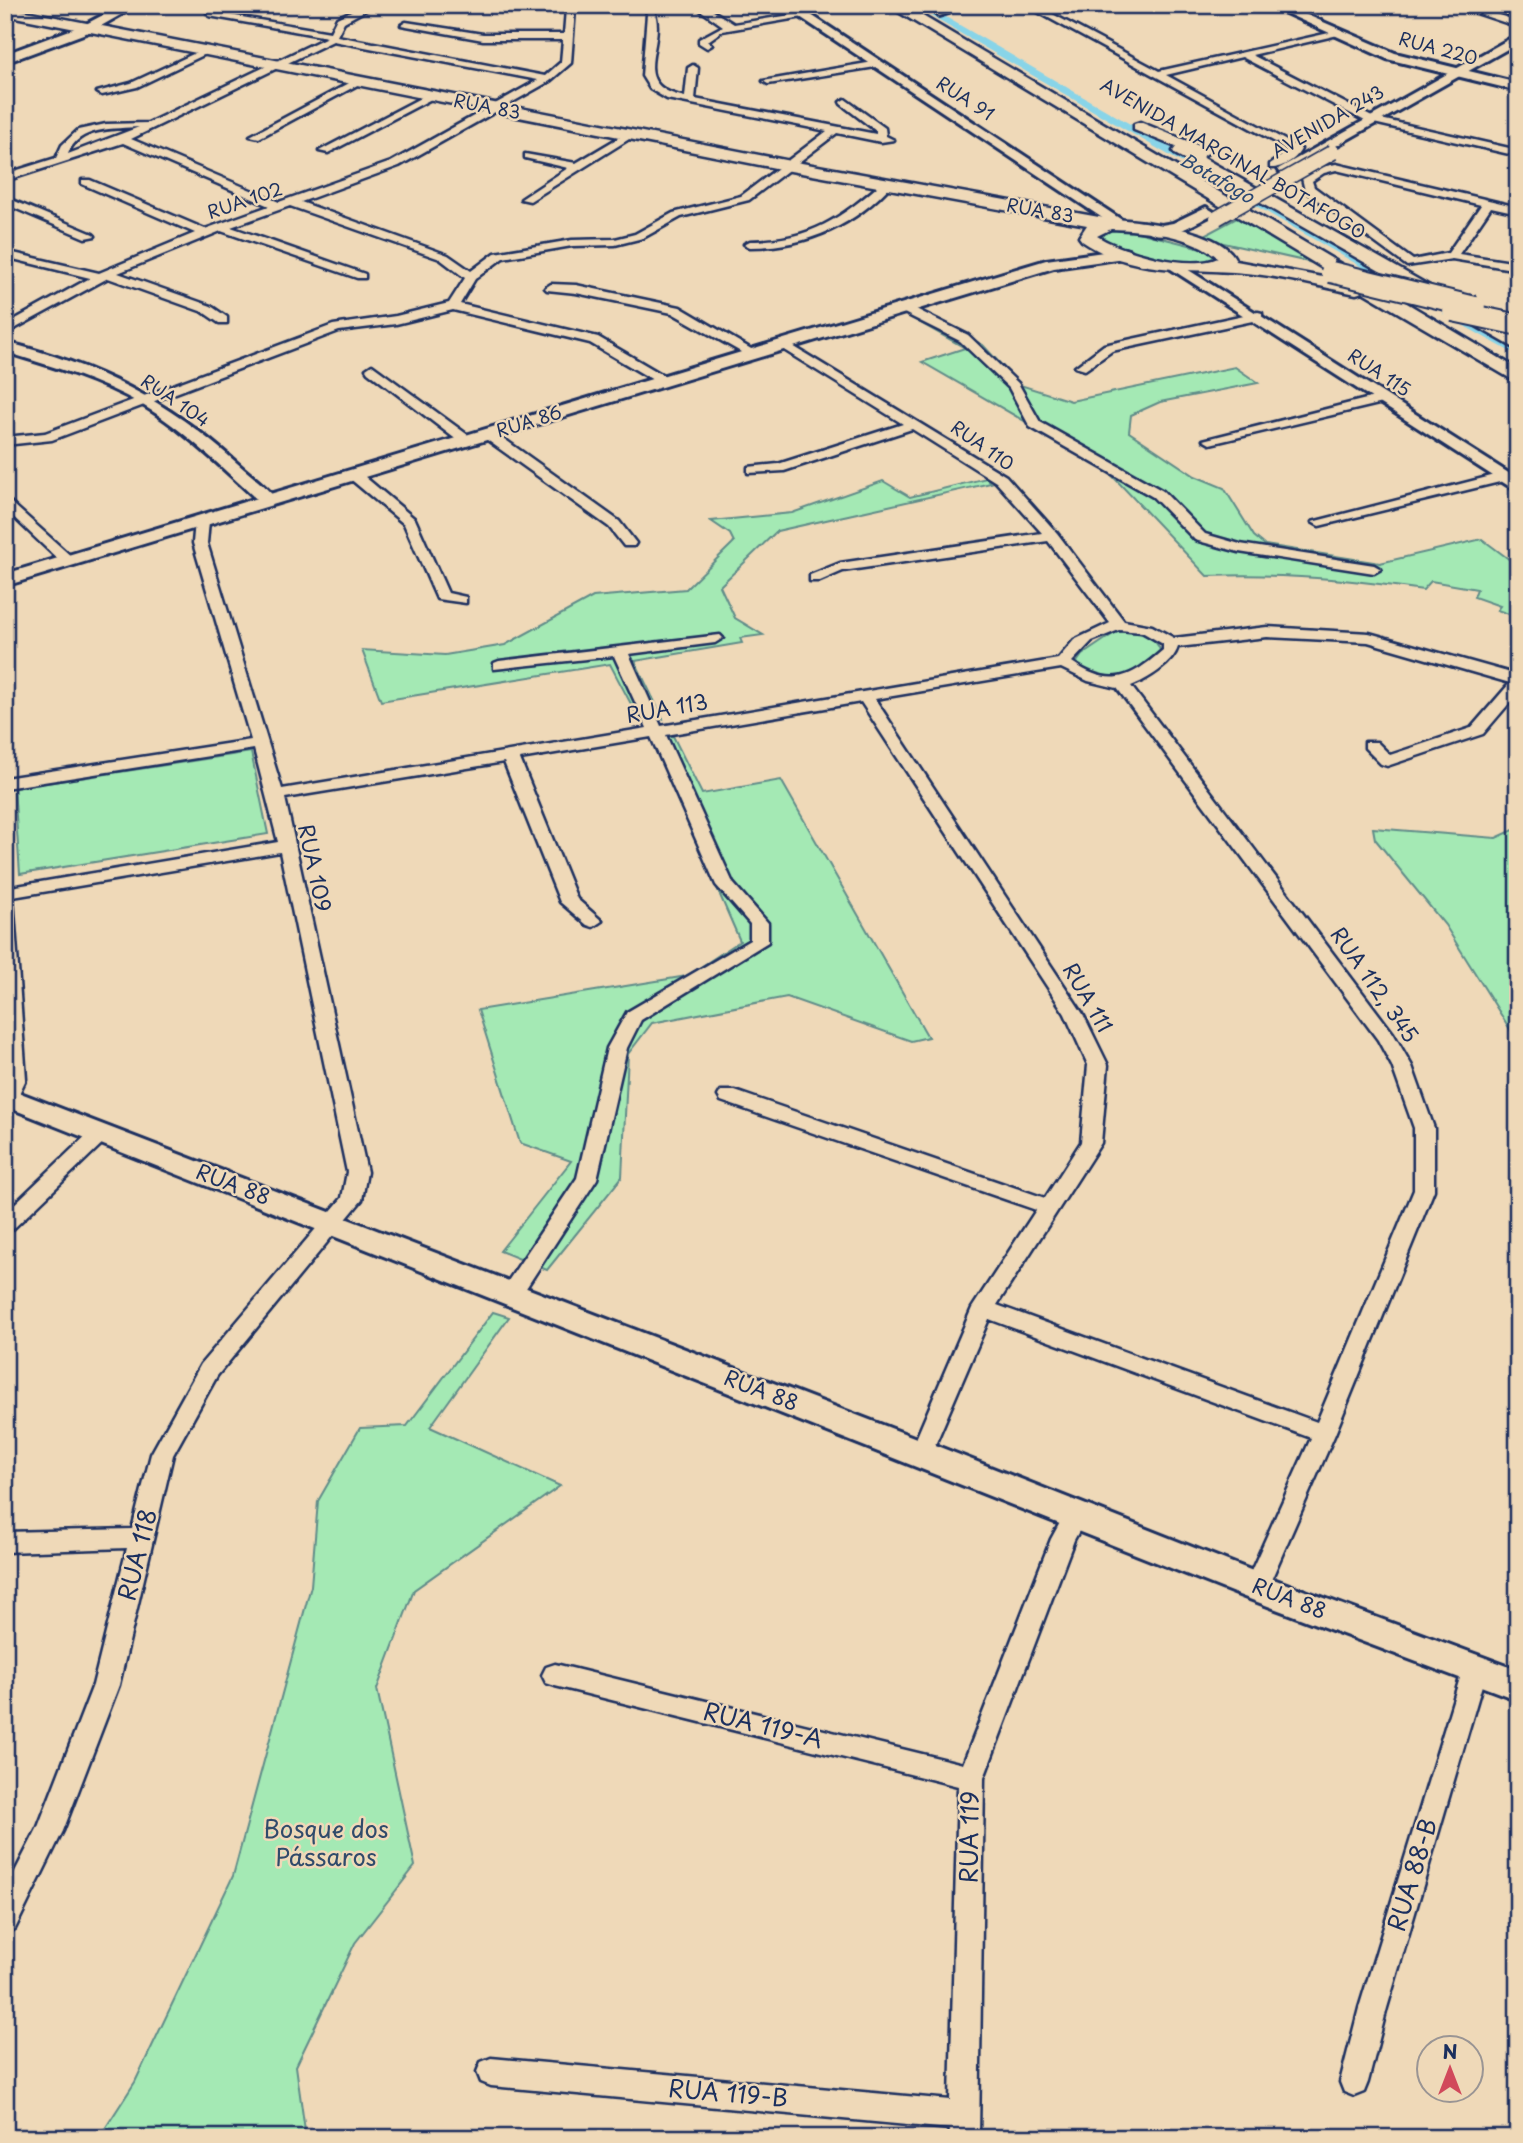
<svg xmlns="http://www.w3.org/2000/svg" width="1523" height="2143" viewBox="0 0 1523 2143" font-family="'Playpen Sans',sans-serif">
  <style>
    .green { fill: #a4e9b4; stroke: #608c89; stroke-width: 2 }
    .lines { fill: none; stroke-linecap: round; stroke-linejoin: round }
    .canal { fill: #88d4e8; fill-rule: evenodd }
    .minor-casing { stroke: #1b2f5e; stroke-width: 5 }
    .tertiary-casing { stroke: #1b2f5e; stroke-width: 6 }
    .secondary-casing { stroke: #1b2f5e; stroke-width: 6 }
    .primary-casing { stroke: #1b2f5e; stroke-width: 5 }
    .minor { fill: #efd9b8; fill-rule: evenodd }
    .tertiary { fill: #efd9b8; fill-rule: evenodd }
    .secondary { fill: #efd9b8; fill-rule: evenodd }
    .primary { fill: #efd9b8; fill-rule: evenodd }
    .secondary-bridge-casing { stroke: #1b2f5e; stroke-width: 17; stroke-linecap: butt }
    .primary-bridge-casing { stroke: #1b2f5e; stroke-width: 24; stroke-linecap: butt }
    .secondary-bridge { stroke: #efd9b8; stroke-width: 14 }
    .primary-bridge { stroke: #efd9b8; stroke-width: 20 }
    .labels { text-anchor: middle; stroke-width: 5; stroke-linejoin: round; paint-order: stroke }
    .far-street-label { font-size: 18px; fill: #1b2f5e; stroke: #efd9b8 }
    .far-water-label { font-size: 19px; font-style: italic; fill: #2b4873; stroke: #efd9b8 }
    .street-label { font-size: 21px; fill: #1b2f5e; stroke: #efd9b8 }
    .near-street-label { font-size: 24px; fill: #1b2f5e; stroke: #efd9b8 }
    .near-park-label { font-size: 24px; fill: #304b6b; stroke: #efd9b8 }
  </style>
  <rect width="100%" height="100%" fill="#efd9b8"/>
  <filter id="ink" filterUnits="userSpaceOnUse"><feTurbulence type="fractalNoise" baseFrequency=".0143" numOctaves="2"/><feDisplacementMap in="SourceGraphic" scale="14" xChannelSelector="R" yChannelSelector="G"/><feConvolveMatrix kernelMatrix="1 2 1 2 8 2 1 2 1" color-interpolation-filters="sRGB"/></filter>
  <g filter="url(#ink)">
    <path class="green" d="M1246 213 1335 268 1219 242 1205 235Z
      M1111 229 1130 230 1213 251 1221 257C1196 276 1127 250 1099 240L1096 235Z
      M925 313 983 345 1020 385 1071 401 1235 367 1258 383 1160 402 1131 415 1129 432 1195 476 1224 488 1254 536 1265 545 1380 563 1482 539 1518 566V617L1497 610 1500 606 1474 597 1477 589 1431 581 1423 590C1352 579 1280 573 1207 576L1104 467 922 362 965 348 910 317Z
      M986 478 991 483 777 531 720 586 735 618 763 635 740 638 742 643 635 661 663 719 641 723 610 664 381 701 362 650 445 655 505 645 593 597 686 589 734 542 730 534 711 521 792 513 883 481 910 497Z
      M1116 632C1134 631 1156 632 1161 653 1136 678 1113 682 1081 669L1077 662 1082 655Z
      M673 736 702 794 781 780 928 1037 911 1041 787 997 652 1023 628 1054 622 1177 547 1270 500 1251 571 1161 520 1143 478 1010 687 976 740 941 652 739Z
      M251 752 268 834 20 874 14 788Z
      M1373 828 1496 838 1518 828V1042L1445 925 1375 839Z
      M493 1312 509 1317 430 1427 560 1486 414 1590 377 1689 415 1866 355 1943 296 2066 306 2138H99L135 2082 233 1876 311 1586 318 1501 360 1428 407 1426Z"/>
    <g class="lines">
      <path class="canal" d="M912 5H925L1206 168 1196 171Z
        M1249 196H1259L1419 290 1407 293 1249 202Z
        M1448 307 1518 346V356L1443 314V308Z"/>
      <g class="minor-casing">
        <path id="minor" d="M363 5H375L344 22 337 36 545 76 561 62 563 40H483L401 25 406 22 483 34H564L566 9 502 5H651C673 39 622 84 685 97L688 68 693 65 698 68 695 99 876 134V131L841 104 840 102 845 99 885 128 886 136 894 140 881 142 837 133 749 200 681 217 643 238 615 245 572 246 503 258 475 279 460 304 598 337 668 378V384H660L590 343 453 310 396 324 339 331 52 440 5 445V437L45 433 333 325 396 316 449 303 465 278 440 259 290 206 231 227 365 274V278H357L221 231 118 273 211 306 227 317V323H219L203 312 108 278 5 334V325L90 278 5 257V251L99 273 195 233 82 184V180H90L205 229 269 206 123 143 5 181V174L56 158 62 145 78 130 106 124 148 123 327 37 209 16 206 11 330 32 337 18ZM575 9 645 10 647 14 642 76 650 89 667 99 827 131 741 196 673 213 635 234 615 239 572 240 495 253 471 271 448 255 301 202 399 166 550 81 571 63ZM333 41 538 80 391 162 279 202 131 139ZM139 127 68 154C78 126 115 129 139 127Z
          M693 5H704L734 24 804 13 809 16 722 31 708 41 712 45 707 48 699 43V39L723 26Z
          M1025 5H1071L1045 10 1159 71 1338 31V35L1252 55 1372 117 1518 150V156L1365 121 1242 57 1166 75 1301 149C1297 159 1281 169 1270 168V164L1290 150Z
          M1452 5H1466L1518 21V27Z
          M206 48 214 50 137 87 102 95 97 92 131 83Z
          M879 61 882 66 768 84 763 81Z
          M355 80 363 82 259 138 250 136Z
          M428 94 437 96 328 153 319 151Z
          M630 131 634 132V136L530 201 521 199 568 168 525 158V154L576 163Z
          M1336 164 1518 207V213L1491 207 1459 254 1518 263V270L1452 259 1407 266 1305 191 1302 178 1317 168ZM1336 170 1481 205 1448 253 1413 260 1314 187 1312 181 1324 173Z
          M884 181 893 183C855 226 806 247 750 247L744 244 750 241C811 240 840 219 884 181Z
          M5 197 93 234 95 236 85 238 5 204Z
          M551 284 576 285 680 307 758 353 748 356 672 313 576 293 547 290 545 288Z
          M900 305H908L968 335 1018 383 1040 422 1163 491 1205 534 1240 544 1374 565 1381 569 1374 573 1239 552 1195 540 1153 497 1030 427 1009 388 960 341 900 311Z
          M1258 312 1262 313V319L1112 351 1085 370 1075 367 1104 345Z
          M783 340 1006 476 1057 533 1124 621 1152 626 1174 638 1267 627 1369 633 1518 675V693L1483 734 1387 766 1381 764 1365 748V742H1377L1390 755 1471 728 1510 683 1368 642 1267 637 1178 647C1173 664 1147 680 1131 686L1393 1033 1412 1066 1434 1128V1190L1335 1434 1268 1587 1265 1594 1256 1597 1247 1594 1244 1587 1311 1438 989 1319 929 1459 921 1462 913 1459 910 1453 972 1308 1036 1210 721 1101 718 1096 721 1091H735L1045 1198 1081 1142 1088 1065 1065 1014 861 702 666 735 733 883 768 923V942L641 1020 627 1048 597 1179 519 1299H503L500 1293 577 1178 607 1048 627 1012 750 940V924L716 885 651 737 520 759 577 899 602 921 593 927 587 925 560 902 504 762 285 798 367 1172 362 1200 217 1376 173 1455 119 1685 63 1831 15 1929 5 1933V1891L38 1827 93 1685 127 1548 5 1552V1532L132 1529 151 1454 201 1364 342 1198 347 1172 280 852 13 897 26 1079 15 1102 5 1103V888L278 842 254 749 5 788V778L251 740 193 543 195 521 202 517 209 521 207 543 282 789 647 728 614 656 494 669V663L499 661 720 635 723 638 715 643 629 654 661 726 1058 659 1074 640 1110 623 1048 541 843 571 820 581H810V575L840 563 1042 533 996 482 912 429 784 471 748 473V467L778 464 903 424 779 347V341ZM1119 630 1142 632 1163 644V650C1131 678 1111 689 1072 662L1092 641ZM1061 668 1088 681 1117 688 1378 1040 1392 1066 1414 1128V1190L1317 1422 997 1305 1101 1143 1108 1065 1083 1014 875 699Z
          M372 365 472 438V444H462L368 372 366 369Z
          M1382 395 1387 396V402L1210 444 1203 440Z
          M483 431H493L619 521 636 543 634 546H624L609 527 483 437Z
          M348 471H358L415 519 448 593 466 597V603L437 599 404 524 348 477Z
          M1503 473 1508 474V480L1319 526 1312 522Z
          M5 497 73 558V564H63L5 509Z
          M101 1126 111 1133 108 1138 12 1230 5 1232V1213L94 1128Z
          M1076 1505 1084 1508 1088 1515 1074 1540 984 1778 979 2138H949L950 2129 491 2086 481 2082 477 2072 481 2062 491 2058 950 2100 958 1786 555 1686 546 1683 542 1675 546 1667 555 1664 963 1764 1051 1539 1068 1508Z
          M1475 1657 1484 1660 1487 1668 1387 2008 1368 2082 1364 2092 1354 2096 1344 2092 1340 2082 1359 2008 1463 1668 1466 1660Z"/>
      </g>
      <g class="tertiary-casing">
        <path id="tertiary" d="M782 5H796L1128 224 1116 227Z
          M1268 5H1284L1395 53 1518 83V91L1387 59Z
          M1176 262 1518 479V492L1171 269 1169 266Z
          M5 342C97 365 167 400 237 463 250 475 266 486 277 500L274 504H262C223 469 186 431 141 404 99 380 52 366 5 352Z"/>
      </g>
      <g class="secondary-casing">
        <path id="secondary" d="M122 5H138L94 30 5 63V54L86 24Z
          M927 5H941L949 13 939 16Z
          M1518 34V43L1290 172H1280L1278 169Z
          M1206 207 1214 212 1211 215C1196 223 1163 244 1147 230L1150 227 1173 223Z
          M1125 249 1131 251V257L1054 268 5 586V574L1046 260Z
          M5 1087 932 1444 1268 1577 1518 1670V1700L1244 1597 5 1106Z"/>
      </g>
      <g class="primary-casing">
        <path id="primary" d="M887 5H904L1518 369V383L1363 292 1356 294C1323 287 1289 278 1255 274 1196 267 1134 277 1082 241L1079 237 1087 225 785 170 5 15V7L785 160 1110 219C1140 220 1226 230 1236 261L1344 281ZM1111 229C1144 230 1193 235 1218 258 1190 271 1122 252 1097 236Z
          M1140 122 1207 149 1209 152 1202 157 1518 336V350L1175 154 1173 151 1176 147 1134 130V124Z"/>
      </g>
      <use href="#minor" class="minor"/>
      <use href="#tertiary" class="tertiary"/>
      <use href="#secondary" class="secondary"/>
      <use href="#primary" class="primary"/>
      <g class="secondary-bridge-casing">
        <path id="secondary-bridge" d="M1217 218 1333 152"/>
      </g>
      <g class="primary-bridge-casing">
        <path id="primary-bridge" d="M1331 272 1475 307
          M1453 311 1514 324"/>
      </g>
      <use href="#secondary-bridge" class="secondary-bridge"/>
      <use href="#primary-bridge" class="primary-bridge"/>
    </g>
  </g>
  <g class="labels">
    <g class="far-street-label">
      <text transform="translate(1438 49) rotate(15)" y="6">RUA 220</text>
      <text transform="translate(965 99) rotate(33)" y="6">RUA 91</text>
      <text transform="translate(487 107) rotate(11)" y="6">RUA 83</text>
      <text transform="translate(1328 122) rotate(-30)" y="6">AVENIDA 243</text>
      <text transform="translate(1233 159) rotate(30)" y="6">AVENIDA MARGINAL BOTAFOGO</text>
      <text transform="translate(245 201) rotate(-19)" y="6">RUA 102</text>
      <text transform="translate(1040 211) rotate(10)" y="6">RUA 83</text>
      <text transform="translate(1379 373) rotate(33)" y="6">RUA 115</text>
      <text transform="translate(175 401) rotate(34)" y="6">RUA 104</text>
      <text transform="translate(529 422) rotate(-17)" y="6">RUA 86</text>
      <text transform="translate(982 446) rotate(35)" y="6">RUA 110</text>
    </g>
    <g class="far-water-label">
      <text transform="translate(1217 178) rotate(30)" y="7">Botafogo</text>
    </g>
    <g class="street-label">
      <text transform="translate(667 709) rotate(-10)" y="7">RUA 113</text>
      <text transform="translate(314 868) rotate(78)" y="7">RUA 109</text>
      <text transform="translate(1374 985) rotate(55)" y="7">RUA 112, 345</text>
      <text transform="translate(1087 998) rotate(60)" y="7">RUA 111</text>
      <text transform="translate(233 1185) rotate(21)" y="7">RUA 88</text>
      <text transform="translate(761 1391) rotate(21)" y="7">RUA 88</text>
      <text transform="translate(1289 1599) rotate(21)" y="7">RUA 88</text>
    </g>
    <g class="near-street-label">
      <text transform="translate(138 1555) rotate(-76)" y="8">RUA 118</text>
      <text transform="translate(763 1726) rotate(14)" y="8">RUA 119-A</text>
      <text transform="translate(970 1837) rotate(-89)" y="8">RUA 119</text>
      <text transform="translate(1413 1875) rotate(-73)" y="8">RUA 88-B</text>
      <text transform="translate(728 2094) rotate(5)" y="8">RUA 119-B</text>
    </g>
    <g class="near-park-label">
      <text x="326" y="1838">Bosque dos<tspan x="326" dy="28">Pássaros</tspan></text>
    </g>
  </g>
  <rect width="1523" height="2143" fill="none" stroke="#efd9b8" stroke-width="28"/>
  <rect x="14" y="14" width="1495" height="2115" fill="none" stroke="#1b2f5e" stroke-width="2.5" filter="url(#ink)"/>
  <g transform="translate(1450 2069)"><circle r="33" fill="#efd9b8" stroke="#9a9594" stroke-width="2"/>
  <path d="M0-5L12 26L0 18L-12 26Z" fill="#d1495b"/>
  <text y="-10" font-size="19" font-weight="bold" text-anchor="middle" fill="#1b2f5e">N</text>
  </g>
</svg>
